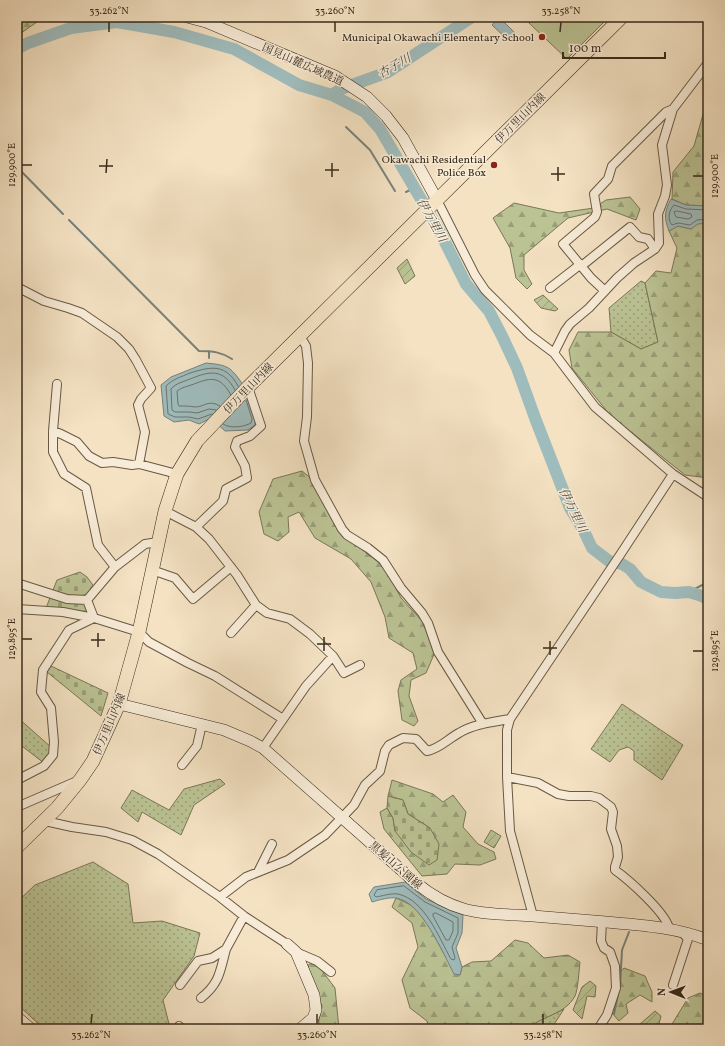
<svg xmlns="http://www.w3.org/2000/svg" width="725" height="1046" viewBox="0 0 725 1046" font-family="Vollkorn,'Noto Serif JP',serif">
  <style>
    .grass { fill: url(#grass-dots); stroke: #7a7757 }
    .forest { fill: url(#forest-firs); stroke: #7a7757 }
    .cemetery { fill: url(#cemetery-stones); stroke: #7a7757 }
    .garden { fill: url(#garden-furrows); stroke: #7a7757 }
    .pitch { fill: #bbc394; stroke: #7a7757 }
    .water { fill: #9fbcbd; stroke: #76827c }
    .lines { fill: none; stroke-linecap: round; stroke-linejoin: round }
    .shore { stroke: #6c746c; stroke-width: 1 }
    .stream { stroke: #76827c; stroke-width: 2 }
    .river { stroke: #9fbcbd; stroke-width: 12 }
    .street-casing { stroke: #685944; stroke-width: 10 }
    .secondary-casing { stroke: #392b1a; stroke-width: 12 }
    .primary-casing { stroke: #392b1a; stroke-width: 14 }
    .street { stroke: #f8ecd8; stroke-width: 8 }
    .secondary { stroke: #f8ecd8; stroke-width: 11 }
    .primary { stroke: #f4e2c3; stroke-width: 13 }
    .ticks { fill: none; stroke: #392b1a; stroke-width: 1.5 }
    .poi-dot { fill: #8f2418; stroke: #f8ecd8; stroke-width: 1.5 }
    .labels { text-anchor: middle; stroke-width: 3; stroke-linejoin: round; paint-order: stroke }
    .poi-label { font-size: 11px; fill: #392b1a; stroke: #f8ecd8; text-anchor: end }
    .street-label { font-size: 11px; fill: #392b1a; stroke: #f8ecd8 }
    .water-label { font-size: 12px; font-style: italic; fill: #524f43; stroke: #f8ecd8 }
    .neatline { fill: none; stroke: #392b1a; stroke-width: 1.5 }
    .ticks-label { font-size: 10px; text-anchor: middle; fill: #392b1a }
  </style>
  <defs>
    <pattern id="grass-dots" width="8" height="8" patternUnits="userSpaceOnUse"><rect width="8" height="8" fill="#bbc394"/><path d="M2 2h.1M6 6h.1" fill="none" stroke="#999f78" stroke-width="1.8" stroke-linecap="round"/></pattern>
    <pattern id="forest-firs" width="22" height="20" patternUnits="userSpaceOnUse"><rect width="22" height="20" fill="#bbc394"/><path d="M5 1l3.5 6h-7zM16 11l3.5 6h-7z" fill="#999f78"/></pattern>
    <pattern id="cemetery-stones" width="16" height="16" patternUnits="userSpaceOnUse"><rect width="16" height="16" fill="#bbc394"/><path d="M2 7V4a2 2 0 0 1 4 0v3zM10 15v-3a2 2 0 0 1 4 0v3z" fill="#999f78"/></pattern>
    <pattern id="garden-furrows" width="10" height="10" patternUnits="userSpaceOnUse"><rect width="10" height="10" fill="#bbc394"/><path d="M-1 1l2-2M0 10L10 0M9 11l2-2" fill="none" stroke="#999f78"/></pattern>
  </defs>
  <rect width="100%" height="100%" fill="#f4e2c3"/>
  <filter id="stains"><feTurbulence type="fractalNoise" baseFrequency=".005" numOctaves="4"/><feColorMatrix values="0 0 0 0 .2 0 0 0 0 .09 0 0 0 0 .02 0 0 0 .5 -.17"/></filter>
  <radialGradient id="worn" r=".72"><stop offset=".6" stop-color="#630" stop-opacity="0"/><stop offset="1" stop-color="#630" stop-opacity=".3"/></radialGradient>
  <path class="grass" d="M641 281 645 283 658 342 641 349 611 332 609 308Z
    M622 704 683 745 662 780 634 760V751L628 747 619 750 610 762 591 749Z
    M17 717 52 748 44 763 18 743 17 744Z
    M220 779 225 784 194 805 181 835 142 812 138 822 121 808 132 790 169 810 184 789Z
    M93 862 128 884 133 923 162 921 200 933 194 956 163 1000 169 1024 163 1029H44L17 1004V902L35 885Z
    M564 1009 551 1029H527L534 1023Z"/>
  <path class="forest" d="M17 17H44L17 36Z
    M708 107V206L686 205 672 199 673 172 694 146 704 111Z
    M630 197 640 209 636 220 607 209 568 218 524 255V270L532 284 527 289 516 278 510 248 493 218 514 203 559 213 594 208 606 200Z
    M698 223H708V478L685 475 610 415 572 368 569 350 578 332H611L641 349 658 342 645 283 656 271 671 273 677 248 669 231 678 226 691 229Z
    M302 471 312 479 345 537 384 566 401 598 422 621 435 652 426 673 411 680 409 696 418 721 414 726 402 720 398 691 401 680 417 669 413 653 389 638 385 617 371 582 351 559 315 538 299 512 288 517 289 532 278 541 264 534 259 512 273 479Z
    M392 780 433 794 443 802 453 795 466 812 463 827 478 844 494 852 496 859 480 865 455 864 447 874 422 876 384 829 380 812 387 808 393 818 395 831 430 828 408 814 403 800 388 796Z
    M396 898 411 905 424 917 455 974 460 975 462 967 472 962 491 961 515 940 528 943 544 958 568 955 580 962C579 970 578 990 575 996 565 1015 541 1016 527 1029H429L427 1021 410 1008 402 980 418 947 412 923 392 907Z
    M309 964H317L335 988 339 1029H317L322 1006 308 970Z
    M624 968 645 976 652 992V1002L640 995 626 1004 628 1013 619 1021 611 1012 618 974Z
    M700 993 708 997V1029H669L688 998Z"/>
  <path class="cemetery" d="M80 572 87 577 95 588 88 613 46 608 57 580Z
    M51 666 108 693 101 716 47 672Z
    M388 796 403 800 408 814 430 828 439 844 437 860 429 865 411 852 395 831 393 818 387 808Z"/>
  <path class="garden" d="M407 259 415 276 405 284 397 268Z
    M543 295 558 309 555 311 541 308 534 300Z
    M491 830 501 836 494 848 484 842Z
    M590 981 596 986 595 997 587 996 582 1019 573 1010 582 987Z
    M655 1011 661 1016 659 1024 649 1028 640 1024Z"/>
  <path class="pitch" d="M529 17H609L567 59 529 23Z"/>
  <path class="water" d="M499 17 516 34 509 41 492 25Z
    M671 199 686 205 708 206V223L698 224 691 229 678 226 669 231C664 218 664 212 671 199Z
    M206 363C214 364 223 364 230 369 243 380 258 409 255 425L248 430 225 431 211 418 199 424 189 420 174 422 164 416 161 385 171 377Z
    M405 882 426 899 463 915 462 933 456 948 462 967 460 975 454 974C443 953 421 901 396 898 389 897 379 900 372 902L369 894 374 887Z"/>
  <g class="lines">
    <path class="shore" d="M708 210 686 209 674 205C669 210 667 219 672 225L678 223 690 225 697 220 708 219
      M677 211 691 214 692 217 688 219 676 217 674 212Z
      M220 406C208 399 205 407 195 407 190 406 185 406 179 406L178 404 177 391C182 387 189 386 194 384 212 377 220 376 231 395
      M216 410 209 409 197 413 190 412H175L172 410 171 389C176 383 183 382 190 379 210 371 223 368 235 390
      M212 414 198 419 189 417H175L168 414 166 386C173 379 181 377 190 373 212 366 226 364 238 386
      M223 424C230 429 244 427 251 423L252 419 246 400
      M404 886 425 902 458 918V933L452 947 455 958 454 960 451 959C439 938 425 900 398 894 391 893 382 896 376 897L374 895 377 890Z
      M436 913 453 922V931L449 940H446L433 916V914Z"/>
    <path class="stream" d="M346 127 370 150 395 191
      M17 167 63 214
      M406 192 414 188
      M69 220 199 351C213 351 221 352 232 359
      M209 358V351
      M689 592 708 582
      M620 986 622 950 629 932
      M614 1014 619 990"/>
    <path class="river" d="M17 49 28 43 71 28 117 22 174 32 234 49 299 85 332 95 365 112 380 129 439 230 466 284 489 311 502 336 517 368 535 418 570 508 583 529 592 548 609 561 622 564 630 569 641 582 661 592 675 593 689 592 699 595 708 599
      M332 95 341 89 388 72 472 17"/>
    <g class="street-casing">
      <path id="street" d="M437 200 475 275 485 290 530 335 554 353 595 407 673 474 708 497
        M17 287 44 301 68 308 82 313 117 337 129 349 136 360 151 388 141 399 138 405 145 432 139 464 177 474
        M550 288 577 267 584 264 630 227 639 237 648 239 655 249
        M605 291 591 278 563 244 595 217 597 212 594 194 608 179 612 166 666 112 673 109
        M300 336 306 346 308 363 307 417 304 441 315 480 342 529 347 535 368 548 383 560 401 588 422 613 428 623 438 652 483 724
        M554 353 565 331 570 324 589 308 617 278 634 263 655 249 659 243 658 214 665 196 667 185 662 145 673 109 708 63
        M57 384 53 431V452L64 474 86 488 98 545 115 567
        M53 431 61 434 77 442 89 456 102 463 113 462 132 465 139 464
        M165 511 196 527 209 539 237 575 256 605 267 613 290 619 310 634 333 656 306 686 263 748
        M196 527 223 501 226 489 247 478 245 466 235 447 237 441 250 436 261 426 248 387
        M152 570 175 578 193 599 231 567
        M17 583 67 599 87 600 94 618
        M87 600 115 567 145 544 158 542
        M17 609 63 612 94 618 139 632 149 642 188 663 215 676 283 719
        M231 633 256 605
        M333 656 344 673 360 665
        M182 765 197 746 202 724
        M507 777 538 783 558 794 569 796H591L599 798 611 807 613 812 611 829 617 846 618 857 615 867V870C629 880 665 912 669 928
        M17 780 44 766 53 755 54 742 51 708 41 692 43 670 69 630 94 618
        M17 807 77 781
        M45 821 72 827 106 832 132 840 158 854 220 897 244 916 287 944
        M258 872 272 844
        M220 897 246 877 288 860 325 835 354 805 365 785 380 771 385 751 389 745 403 738 416 739 427 751C439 749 448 739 459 733 474 724 493 722 510 719
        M533 916 510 831 507 777V730L510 719 620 555 673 474
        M296 952 317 961 331 972
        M180 985 198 961 212 958 226 949 244 916
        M673 985 688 939 682 932
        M201 998C220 983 220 971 226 949
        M313 1018 315 1026 314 1029
        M179 1026 182 1029
        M598 1029 607 1015 616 988 615 966 610 952 604 948 601 941 602 922"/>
    </g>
    <g class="secondary-casing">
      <path id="secondary" d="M187 17 206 22 335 76 367 97 386 116 403 138 437 200
        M119 704 224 730 250 741 263 748 416 883C457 916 483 913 533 916 557 918 582 920 606 922 641 925 675 927 708 940
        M287 944 296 952 314 995 316 1010 313 1018 300 1029
        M17 1017 31 1029"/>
    </g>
    <g class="primary-casing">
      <path id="primary" d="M17 847 57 808 80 780 93 761 119 704 139 632 165 511 177 474 197 441 248 387 622 17"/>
    </g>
    <use href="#street" class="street"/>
    <use href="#secondary" class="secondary"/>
    <use href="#primary" class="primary"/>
  </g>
  <path class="ticks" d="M109 32V22M335 32V22M560 32 561 22M22 165H32M99 166H113M325 170H339M106 173 107 159M551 174H565M693 176H703M332 177V163M558 181V167M22 639H32M91 640H105M317 644H331M98 647V633M543 648H557M324 651V637M693 651H703M550 655V641M91 1024 92 1014M317 1024V1014M543 1024V1014"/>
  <g class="poi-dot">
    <circle cx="542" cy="37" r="4"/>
    <circle cx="494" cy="165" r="4"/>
  </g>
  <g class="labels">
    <g class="poi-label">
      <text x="534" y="41">Municipal Okawachi Elementary School</text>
      <text x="486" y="163">Okawachi Residential<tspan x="486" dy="13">Police Box</tspan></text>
    </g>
    <g class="street-label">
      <text transform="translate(303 64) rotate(24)" y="4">国見山麓広域農道</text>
      <text transform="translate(520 118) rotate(-45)" y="4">伊万里山内線</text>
      <text transform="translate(248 388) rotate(-46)" y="4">伊万里山内線</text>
      <text transform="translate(109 724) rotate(-67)" y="4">伊万里山内線</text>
      <text transform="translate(396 865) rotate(41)" y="4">黒髪山公園線</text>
    </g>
    <g class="water-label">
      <text transform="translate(394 66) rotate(-30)" y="4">杏子川</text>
      <text transform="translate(432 220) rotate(61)" y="4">伊万里川</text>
      <text transform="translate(573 510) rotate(64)" y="4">伊万里川</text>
    </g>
  </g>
  <rect width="725" height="1046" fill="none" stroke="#f4e2c3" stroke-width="44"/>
  <g transform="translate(671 992) rotate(271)" stroke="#f8ecd8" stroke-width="3" paint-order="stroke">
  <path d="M0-3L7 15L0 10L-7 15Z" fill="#392b1a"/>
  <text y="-6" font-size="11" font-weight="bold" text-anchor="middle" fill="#392b1a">N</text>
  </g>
  <path d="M563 52v6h102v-6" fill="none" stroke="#392b1a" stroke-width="2"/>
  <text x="569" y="52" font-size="12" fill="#392b1a" stroke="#f8ecd8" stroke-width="3" paint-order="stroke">100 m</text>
  <rect x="22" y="22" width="681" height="1002" class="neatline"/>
  <g class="ticks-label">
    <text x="109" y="14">33.262°N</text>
    <text x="335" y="14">33.260°N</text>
    <text x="561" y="14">33.258°N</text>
    <text transform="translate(11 165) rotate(-90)" y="4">129.900°E</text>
    <text transform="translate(714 176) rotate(-90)" y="4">129.900°E</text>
    <text transform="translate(11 639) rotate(-90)" y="4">129.895°E</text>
    <text transform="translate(714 651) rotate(-90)" y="4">129.895°E</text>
    <text x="91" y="1038">33.262°N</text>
    <text x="317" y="1038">33.260°N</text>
    <text x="543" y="1038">33.258°N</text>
  </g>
  <rect width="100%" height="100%" filter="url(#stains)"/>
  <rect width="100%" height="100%" fill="url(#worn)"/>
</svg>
